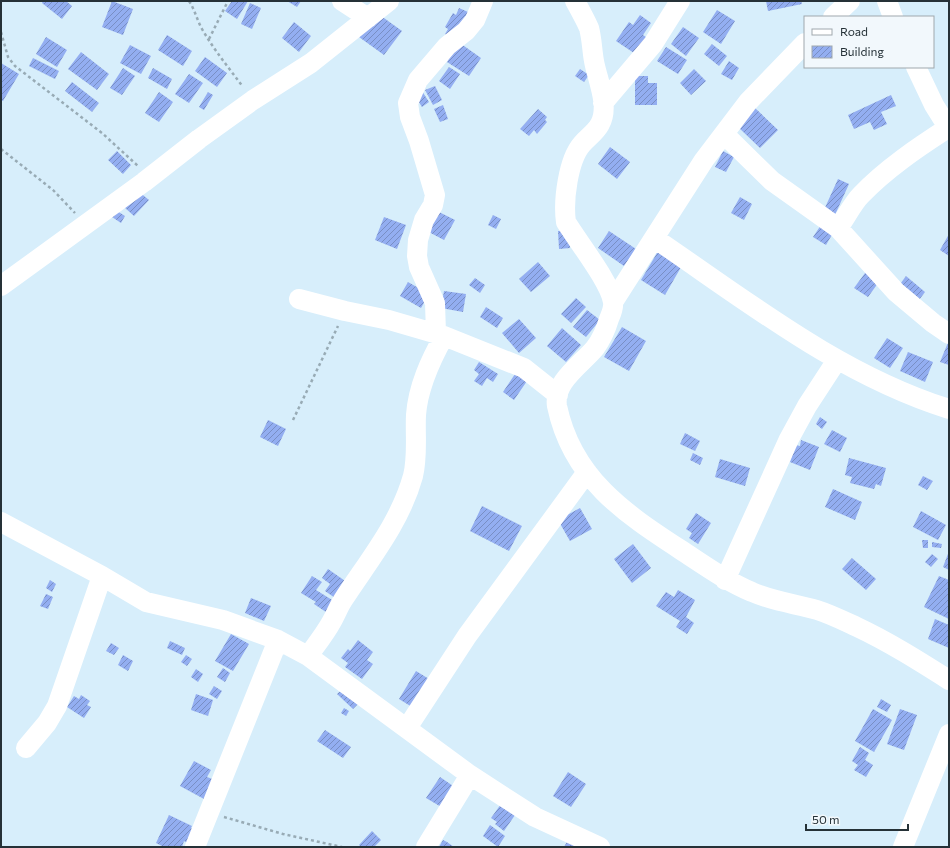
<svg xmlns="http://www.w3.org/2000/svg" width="950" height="848" viewBox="0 0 950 848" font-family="Commissioner,sans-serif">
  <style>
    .building { fill: url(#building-hatch) }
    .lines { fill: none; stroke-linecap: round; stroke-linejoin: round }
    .path { stroke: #98abb5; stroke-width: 2.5; stroke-dasharray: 3 3; stroke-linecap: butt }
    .minor { stroke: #fff; stroke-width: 20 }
  </style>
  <defs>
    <pattern id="building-hatch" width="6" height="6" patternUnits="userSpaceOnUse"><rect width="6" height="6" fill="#93aef1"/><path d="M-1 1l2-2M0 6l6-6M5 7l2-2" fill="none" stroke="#788ec4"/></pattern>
  </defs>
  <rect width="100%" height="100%" fill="#d7eefb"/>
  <path class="building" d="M43 1H66L72 6 62 19 42 3Z
    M112 1 133 9 123 35 102 27Z
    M232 1H248L237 19 225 11Z
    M287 1H301L297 7Z
    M766 1H801L802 4 768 11Z
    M250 3 261 8 252 29 241 24Z
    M459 8 468 12 453 39 445 34 448 29 445 27 453 13 456 15Z
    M717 10 735 21 721 44 703 32Z
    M377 13 402 31 384 55 359 37Z
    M640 15 651 23 643 35 649 39 637 55 616 41 629 22 633 25Z
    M294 22 311 36 299 52 282 38Z
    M683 27 699 38 686 56 671 44Z
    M167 35 192 51 183 66 158 50Z
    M46 37 67 50 57 67 36 54Z
    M457 41 481 58 469 76 447 62Z
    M712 44 727 56 719 66 704 54Z
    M130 45 151 56 141 74 120 63Z
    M666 47 687 60 678 74 657 61Z
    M81 52 109 74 97 90 68 69Z
    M205 57 227 73 217 87 195 71Z
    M33 58 59 71 55 79 29 66Z
    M729 61 739 68 732 80 721 74Z
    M1 63 19 74 3 101 1 100Z
    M449 67 460 74 450 89 439 81Z
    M123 68 135 76 122 95 110 88Z
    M153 68 172 79 167 89 148 78Z
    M580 69 589 75 584 82 575 76Z
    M694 69 706 81 691 95 680 83Z
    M189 74 203 83 189 103 175 94Z
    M635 76H648V83H657V105H635Z
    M72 82 99 103 92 112 65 91Z
    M435 86 442 100 433 105 425 90Z
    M422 91 429 102 422 107 415 96Z
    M159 92 173 102 159 122 145 113Z
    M208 92 213 95 204 110 199 107Z
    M891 95 896 106 881 112 887 124 874 130 870 122 854 129 848 115Z
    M443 105 448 119 440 122 434 109Z
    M755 108 778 130 760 148 737 126Z
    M538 109 547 117 545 120 547 122 537 134 534 130 529 136 520 129Z
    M610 147 630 162 617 179 598 164Z
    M117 151 131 165 123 174 108 160Z
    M723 151 734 157 726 172 715 167Z
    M838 179 849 184 834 217 823 212Z
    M138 191 149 200 134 216 124 207Z
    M740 197 752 204 744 220 731 213Z
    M114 209 125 216 121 223 109 215Z
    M435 210 455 220 444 240 425 230Z
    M493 215 501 219 496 229 488 225Z
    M384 217 406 225 397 249 375 240Z
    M821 225 833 233 826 245 813 237Z
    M569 230 570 248 559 249 558 231Z
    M609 231 636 249 624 266 598 248Z
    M949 234V256L940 250Z
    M660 248 684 262 665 295 641 280Z
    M538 262 550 276 531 292 519 279Z
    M868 269 881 279 868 297 854 288Z
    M906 276 925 292 919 300 898 287Z
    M475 278 485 285 480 293 469 285Z
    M408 282 429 294 421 308 400 296Z
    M444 291 466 294 463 312 441 308Z
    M576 298 586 307 571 323 561 314Z
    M486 307 503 318 497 328 480 317Z
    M587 310 600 320 586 337 573 327Z
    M519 319 536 338 519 353 502 333Z
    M622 327 646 341 629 371 604 357Z
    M562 328 581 345 566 362 547 346Z
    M887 338 903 348 890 368 874 358Z
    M949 340V365L940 362Z
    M908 352 933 362 925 382 900 371Z
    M479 362 498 374 493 382 487 378 482 386 474 381 479 374 474 370Z
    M515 374 527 381 514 400 503 392Z
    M820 417 827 422 822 429 816 424Z
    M268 420 286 429 278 446 260 437Z
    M832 430 847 438 840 452 824 444Z
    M685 433 700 441 695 451 680 444Z
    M801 440 819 447 810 470 790 462 796 445 800 446Z
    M693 453 703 458 700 465 690 460Z
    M849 458 886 468 881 486 876 484 874 489 850 483 852 477 845 475Z
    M720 459 750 468 745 486 715 477Z
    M923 476 933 481 927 490 918 485Z
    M833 489 862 502 855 520 825 507Z
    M482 506 522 526 509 551 470 531Z
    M580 508 592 529 570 541 558 520Z
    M921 511 946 525 938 540 913 527Z
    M696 513 711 523 698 544 689 538 692 533 686 529Z
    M922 540H928V548H923Z
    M932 542 942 544 941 548 932 547Z
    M633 544 651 568 632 583 614 559Z
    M949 551V570L943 567Z
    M932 554 938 559 931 567 925 562Z
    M852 558 876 579 866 590 842 569Z
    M328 569 348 583 338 600 325 591 330 584 322 578Z
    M312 576 322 582 316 590 337 603 329 614 314 604 316 602 301 593Z
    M939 576 949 580V619L924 607Z
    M50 580 56 584 52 592 46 588Z
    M678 590 695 600 686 617 694 623 687 634 676 627 680 621 656 606 666 592 674 597Z
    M46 594 53 597 48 609 40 606Z
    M251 598 271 606 264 621 245 613Z
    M935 619 949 625V648L928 639Z
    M231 634 249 644 233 671 215 661Z
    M358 640 373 652 367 660 373 664 362 679 345 667 348 663 341 658 348 649 350 651Z
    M170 641 185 648 182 655 167 648Z
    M111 643 119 648 114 655 106 651Z
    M123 655 133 661 128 671 118 665Z
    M186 655 192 659 187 666 181 662Z
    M223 668 230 673 225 682 217 677Z
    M196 669 203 674 198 682 191 677Z
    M416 671 429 679 412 707 399 699Z
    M214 686 222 691 217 699 209 694Z
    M345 687 360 702 353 709 337 694Z
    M196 694 213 700 208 716 191 710Z
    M81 695 90 701 87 705 91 707 84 718 67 707 74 696 79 699Z
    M881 699 891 705 887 712 877 707Z
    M344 708 349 711 346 716 341 713Z
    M873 709 892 720 874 752 855 741Z
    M900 709 917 715 904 750 887 744Z
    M325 730 351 747 343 758 317 741Z
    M860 747 869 753 865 760 873 765 866 777 854 770 858 765 852 761Z
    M194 761 211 770 207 777 215 780 204 799 180 786Z
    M568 772 586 784 571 807 553 796Z
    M440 777 456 788 443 808 426 798Z
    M501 804 515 815 504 831 495 824 497 822 491 818Z
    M169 815 192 826 191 828 195 831 189 844 184 841 182 847H164L156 843Z
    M490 825 505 836 498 847 483 836Z
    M372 831 381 840 374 847H361L359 845Z
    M443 840 447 842 454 847H439Z
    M568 840 579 847H564Z"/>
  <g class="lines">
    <path class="path" d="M189 1C195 10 197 20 202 29 214 50 229 68 243 87
      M1 32 8 57 15 66 102 133 138 166
      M209 39 228 1
      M1 149 53 190 75 213
      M293 420 338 326
      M224 817 283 834 342 847"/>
    <path class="minor" d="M342 1 368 18
      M575 1C580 10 585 19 589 28 592 39 592 50 594 61 597 79 610 106 600 124 596 132 588 137 582 144 568 160 563 201 566 222 578 242 610 282 613 302 614 308 611 314 609 319 606 329 601 340 595 348 582 364 553 382 557 406 572 478 624 513 681 550 704 565 726 581 752 592 772 601 796 604 817 610 830 614 844 621 857 627 889 642 919 661 949 680
      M887 1 893 17
      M833 17 850 1
      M916 67 934 105 949 129
      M603 103 653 44 680 1
      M724 134 772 181 838 228 896 292 933 323 949 334
      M838 228C846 218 852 204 861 195 886 169 917 148 948 128
      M654 238C747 301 840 375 949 409
      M1 286 144 182 199 139 253 100 311 63 389 1
      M299 299 345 311 389 320 444 336 524 368 558 395
      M613 302 704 160 748 102 805 43
      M436 333 435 303 419 267 417 256 418 240 424 220 433 205 435 195 419 141 410 117 408 103 418 80 447 46 466 31 475 20 483 1
      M1 522 102 576 146 602 223 620 278 640 308 656 470 775 535 817 600 847
      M725 580 789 439 807 406 837 360
      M308 656C316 645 325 634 332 621 336 614 339 606 343 600 369 560 400 523 413 476 418 456 415 436 416 415 418 387 430 361 444 336
      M407 728 467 636 587 472
      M26 748 47 723 57 706 102 576
      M195 847 278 640
      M426 847 470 775
      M903 847 949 734"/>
  </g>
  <rect width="950" height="848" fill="none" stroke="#253137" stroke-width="4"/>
  <rect x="804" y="16" width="130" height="52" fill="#f2f8fc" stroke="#a0a8ad"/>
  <rect x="812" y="29" width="20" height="6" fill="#ffffff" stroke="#a0a8ad"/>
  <text x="840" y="36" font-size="12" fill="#253137">Road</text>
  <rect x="812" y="46" width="20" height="12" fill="url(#building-hatch)" stroke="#a0a8ad"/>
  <text x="840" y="56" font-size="12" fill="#253137">Building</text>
  <path d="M806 824v6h102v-6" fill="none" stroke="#253137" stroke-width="2"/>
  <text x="812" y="824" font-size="12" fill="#253137" stroke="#f2f8fc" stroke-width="3" paint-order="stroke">50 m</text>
</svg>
